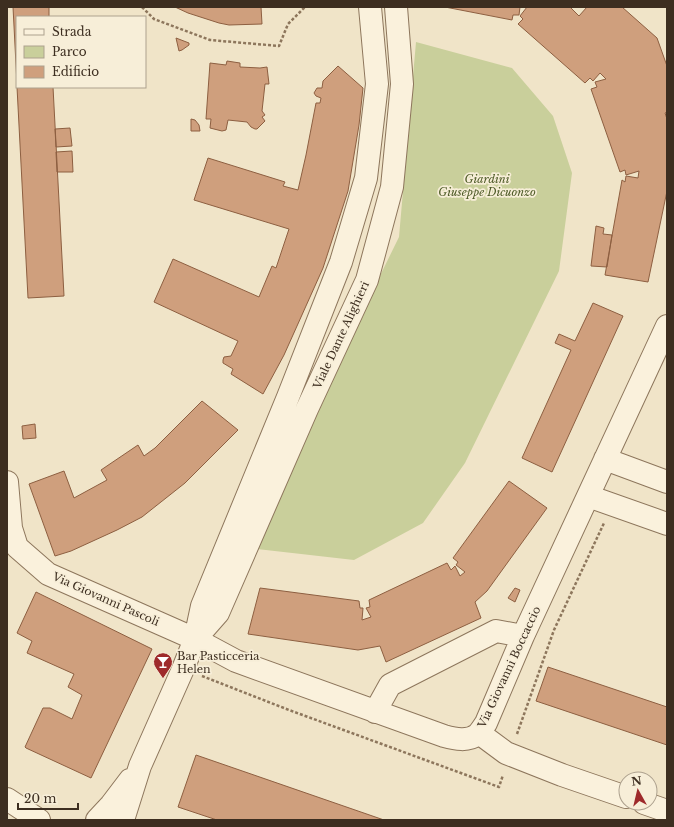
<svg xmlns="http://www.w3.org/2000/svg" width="674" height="827" viewBox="0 0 674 827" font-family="'Libre Baskerville',serif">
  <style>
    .green { fill: #c9cf9b }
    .building { fill: #cf9f7d; stroke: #8d5f41 }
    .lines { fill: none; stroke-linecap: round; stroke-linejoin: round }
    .minor-casing { stroke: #8d765c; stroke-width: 24 }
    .path { stroke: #8d765c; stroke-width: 2.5; stroke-dasharray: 3 2; stroke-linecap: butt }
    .minor { stroke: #faf1dc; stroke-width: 22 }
    .labels { text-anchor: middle; stroke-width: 3.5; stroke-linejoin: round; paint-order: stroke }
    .park-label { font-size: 11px; font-style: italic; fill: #4d5a26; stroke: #f7eed8 }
    .street-label { font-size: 11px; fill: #3d2e20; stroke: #f7eed8 }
    .poi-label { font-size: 11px; fill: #3d2e20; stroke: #f7eed8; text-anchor: start }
  </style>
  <rect width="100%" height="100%" fill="#f0e4c8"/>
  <path class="green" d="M416 42 512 68 553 116 572 173 559 271 465 463 423 523 354 560 257 549 323 392 399 237Z"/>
  <path class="building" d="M13 7H49V17H17V84Z
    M175 7H261L262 24 229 25 219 23 188 13Z
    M445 7H520L519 15H513L512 20Z
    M527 7H570L579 16 587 7H622L657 38 667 66V112L665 113 667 119V191L648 282 605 275 622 180 625 182 626 176 638 178 639 171 626 175 625 170 620 172 591 89 597 87 595 82 606 79 600 73 593 81 590 78 585 83 518 24 523 19 520 16Z
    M176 38 189 43V45L182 50 179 51Z
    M227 61 240 63V67L260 68 267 67 269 84H265L262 111 265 115 262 117 265 121 257 129H255L251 127 247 122 228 120 226 130 222 131 210 128 211 119H206L210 63 226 65Z
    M338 66 363 88 359 125 348 191 323 268 284 355 263 394 231 374 233 369 223 363V360L224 357 231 356 238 341 154 302 173 259 259 297 272 266 276 268 289 229 194 200 208 158 285 182 283 186 298 190 306 155 316 103H320L321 98 316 96 314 93 317 88H322L323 81Z
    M17 87H53L64 296 28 298Z
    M191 119 195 120 199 125 200 131H191Z
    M70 128 72 146 56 147 55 129Z
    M72 151 73 172H57L56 152Z
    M596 226 604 228 603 234 612 235 607 267 591 266Z
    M593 303 623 316 552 472 522 458 571 350 555 343 559 334 575 341Z
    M202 401 238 430 185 483 142 517 117 530 71 551 55 556 29 484 64 471 74 498 107 480 101 470 138 445 144 456 155 448Z
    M35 424 36 438 23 439 22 426Z
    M509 481 547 508 487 591 475 602 481 618 386 662 380 646 358 650 248 634 260 588 359 601 360 608H363L362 620 371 617 366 608 370 607 369 600 447 563 451 570 455 566 460 576 465 572 456 565 458 562 453 558Z
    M515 588 520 590 515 602 508 598Z
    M36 592 152 649 91 778 26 748 25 747 43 708H50L72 719 82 695 68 687 74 674 27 653 32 641 17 633Z
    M548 667 667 707V745L536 701Z
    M196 755 384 820H217L178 807Z"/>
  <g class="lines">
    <g class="minor-casing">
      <path id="minor" d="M605 459 667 482
        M7 482 11 528 17 547 48 574 195 639 236 661 444 736C455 739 468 742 478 734 481 731 484 726 486 723L523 636 667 326
        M588 496 667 524
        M196 638 218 613 307 409 367 280 392 187 402 84 396 7
        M375 712 390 685 496 631 523 636
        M479 733 506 753 562 775 626 797
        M7 799 39 820
        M644 803 667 811
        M97 820 111 805 130 780
        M123 820 140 766 183 669 195 639 202 606 288 397 341 262 366 178 377 84 370 7"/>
    </g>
    <path class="path" d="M142 7 154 19 210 40 279 46 288 24 305 7
      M202 676 289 710 499 787 503 775
      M517 734 554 630 604 523"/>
    <use href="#minor" class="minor"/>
  </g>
  <defs>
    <g id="bar-pin" transform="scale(1)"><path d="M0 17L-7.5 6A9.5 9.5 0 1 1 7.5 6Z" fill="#9e2a2b" stroke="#f7eed8"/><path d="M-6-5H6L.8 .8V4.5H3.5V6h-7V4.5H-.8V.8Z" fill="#fff"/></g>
  </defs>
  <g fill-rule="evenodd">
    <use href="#bar-pin" x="163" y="662"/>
  </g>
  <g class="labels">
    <g class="park-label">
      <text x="487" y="183">Giardini<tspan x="487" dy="13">Giuseppe Dicuonzo</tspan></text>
    </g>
    <g class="street-label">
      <text transform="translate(341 335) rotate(-65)" y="4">Viale Dante Alighieri</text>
      <text transform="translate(106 599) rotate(24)" y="4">Via Giovanni Pascoli</text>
      <text transform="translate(509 667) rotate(-65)" y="4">Via Giovanni Boccaccio</text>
    </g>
    <g class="poi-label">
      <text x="177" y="660">Bar Pasticceria<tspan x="177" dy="13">Helen</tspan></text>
    </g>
  </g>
  <rect width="674" height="827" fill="none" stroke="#3d2e20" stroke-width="16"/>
  <rect x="16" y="16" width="130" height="72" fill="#f7eed8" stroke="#ada18e"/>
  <rect x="24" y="29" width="20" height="6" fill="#faf1dc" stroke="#ada18e"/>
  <text x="52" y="36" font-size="12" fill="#3d2e20">Strada</text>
  <rect x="24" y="46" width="20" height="12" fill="#c9cf9b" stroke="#ada18e"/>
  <text x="52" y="56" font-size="12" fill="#3d2e20">Parco</text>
  <rect x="24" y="66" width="20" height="12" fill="#cf9f7d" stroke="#ada18e"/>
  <text x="52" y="76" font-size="12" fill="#3d2e20">Edificio</text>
  <g transform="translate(638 791) rotate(352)"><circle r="19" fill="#f7eed8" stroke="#ada18e"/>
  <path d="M0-3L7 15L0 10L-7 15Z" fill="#9e2a2b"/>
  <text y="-6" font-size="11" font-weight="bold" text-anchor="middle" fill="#3d2e20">N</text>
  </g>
  <path d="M18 803v6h60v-6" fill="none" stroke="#3d2e20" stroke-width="2"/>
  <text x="24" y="803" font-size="12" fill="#3d2e20" stroke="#f7eed8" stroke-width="3" paint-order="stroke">20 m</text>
</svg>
